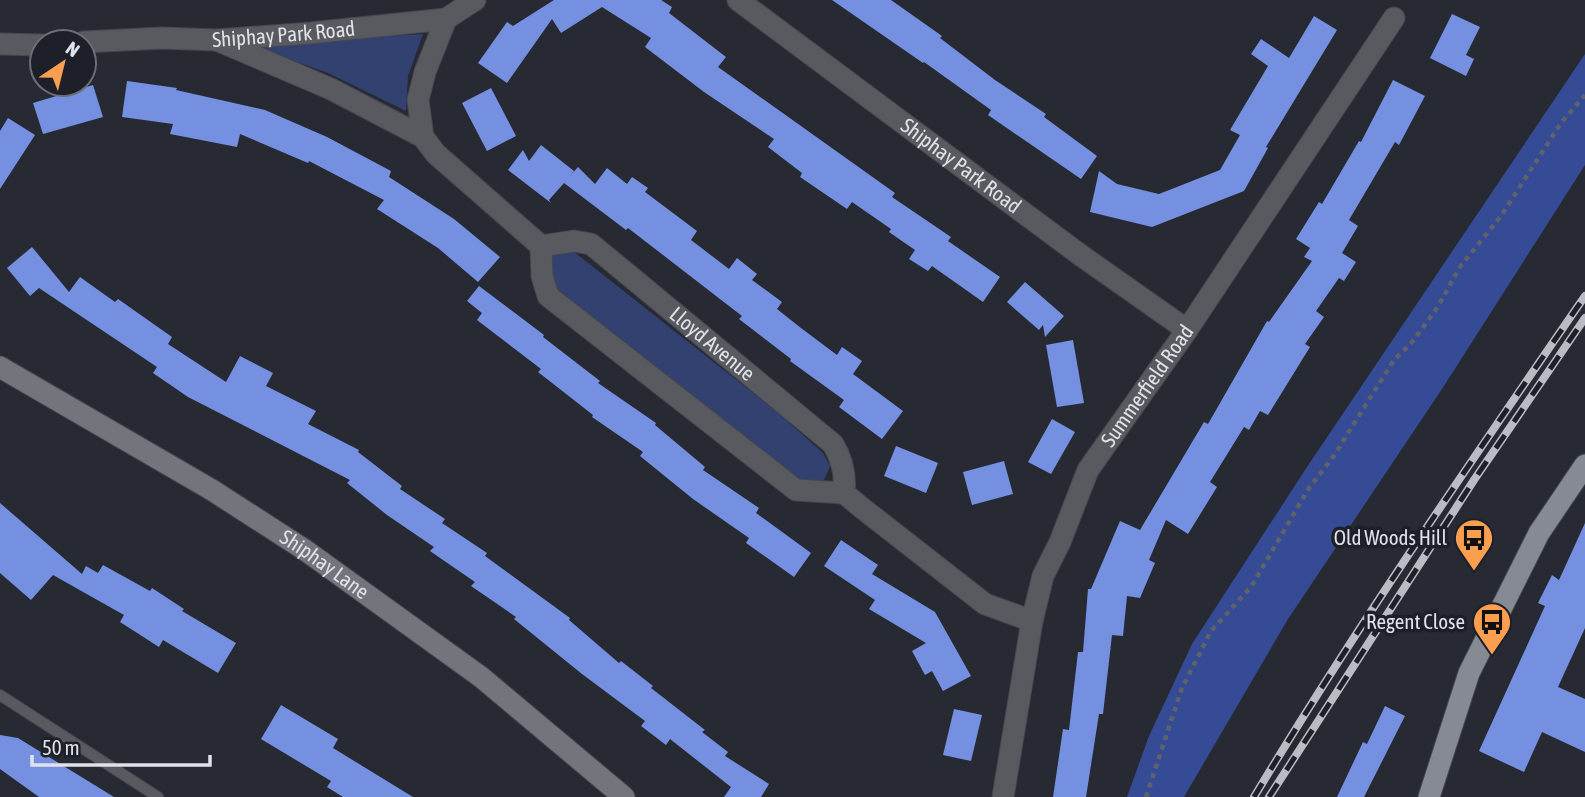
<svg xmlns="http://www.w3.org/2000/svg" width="1585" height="797" viewBox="0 0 1585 797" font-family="'Asap Condensed',sans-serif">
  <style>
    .green { fill: #324170 }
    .forest { fill: #354b95 }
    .building { fill: #7590e1 }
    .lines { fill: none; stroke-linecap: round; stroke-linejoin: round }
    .lane-casing { stroke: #444750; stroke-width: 12 }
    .street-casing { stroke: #444750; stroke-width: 23 }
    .secondary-casing { stroke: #444750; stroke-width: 23 }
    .primary-casing { stroke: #444750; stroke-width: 23 }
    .path { stroke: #5f626a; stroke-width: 4.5; stroke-dasharray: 5 5; stroke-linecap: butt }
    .lane { stroke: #595a5f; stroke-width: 10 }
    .street { stroke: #595a5f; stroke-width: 21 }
    .secondary { stroke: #72757c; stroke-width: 21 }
    .primary { stroke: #868a93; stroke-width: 21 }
    .rail-casing { stroke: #b9bcc2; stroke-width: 8 }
    .rail { stroke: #1d2029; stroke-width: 5; stroke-dasharray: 16; stroke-linecap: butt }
    .labels { text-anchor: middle; stroke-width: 7; stroke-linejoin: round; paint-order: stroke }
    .street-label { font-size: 21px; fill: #dfe2e8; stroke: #1d2029 }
    .poi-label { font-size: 21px; fill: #dfe2e8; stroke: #1d2029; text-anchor: end }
  </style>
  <rect width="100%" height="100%" fill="#272a33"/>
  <path class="green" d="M423 34 408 76 406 111 328 73 266 51 259 44Z
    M573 251 777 412 823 453 830 466C823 486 818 488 799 491L556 296 549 255Z"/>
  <path class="forest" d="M1585 54V165L1442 389 1288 619 1184 797H1127L1149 736 1192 644 1307 467Z"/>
  <path class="building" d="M554 0H661L672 7 669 13 726 57 718 67 895 193 892 197 951 237 948 241 1000 277 983 302 932 266 928 271 909 259 915 250 889 232 891 229 852 202 847 209 800 177 802 173 768 147 774 139 704 92 645 47 651 38 602 7 561 33 552 19 507 83 478 63 507 22 513 26Z
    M832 0H891L942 36 940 38 995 80 1046 114 1044 117 1097 156 1081 179 988 115 991 110 924 62 923 63Z
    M1452 14 1480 27 1466 55 1474 59 1466 76 1430 58Z
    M1314 16 1337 30 1266 147 1268 148 1244 191 1152 227 1090 212 1099 171 1117 184 1159 194 1220 170 1240 135 1230 130 1268 66 1251 54 1261 39 1289 58Z
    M1393 80 1425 96 1399 145 1395 142 1349 220 1358 226 1342 253 1356 262 1344 281 1339 278 1316 311 1324 317 1305 344 1310 347 1268 415 1260 411 1249 430 1244 427 1210 482 1217 487 1188 534 1166 520 1149 560 1155 563 1140 598 1127 596 1123 636 1112 635 1103 714H1099L1086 797H1053L1063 729 1069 730 1078 652H1083L1088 589H1091L1120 521 1140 530 1204 422 1208 424 1267 321 1269 322 1312 261 1304 257 1310 248 1296 239 1319 202 1322 204 1359 141 1361 142Z
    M127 81 177 88 176 90 265 110 327 137 391 171 389 177 454 219 500 257 478 282 438 248 377 209 384 200 309 161 308 163 240 134 237 147 170 134 173 124 122 117Z
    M93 85 103 117 43 134 33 103Z
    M491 88 516 136 487 151 462 103Z
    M8 118 35 135 0 189V131Z
    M541 145 574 171 569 177 578 167 595 184 607 168 627 184 632 177 648 188 645 192 697 231 691 240 729 269 737 258 757 274 752 280 782 302 777 309 801 328 837 355 842 347 862 361 853 374 903 411 882 439 839 407 844 400 790 361 791 359 739 319 742 316 628 228 626 230 564 183 549 200 551 203 508 170 523 150 529 161Z
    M32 247 69 292 80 277 115 302 118 299 172 337 168 344 226 382 240 356 273 373 266 386 316 411 308 424 359 450 358 452 402 486 400 489 445 519 442 523 487 553 485 556 570 618 569 620 619 663 621 661 653 686 651 688 705 730 702 732 728 752 725 756 769 784 761 797H724L731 787 670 739 666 745 641 726 645 721 582 674 514 619 516 617 471 586 475 582 430 551 434 547 387 515 347 483 350 480 188 397 153 373 157 367 39 288 30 296 7 268Z
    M1025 282 1064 316 1045 337 1043 325 1039 330 1007 302Z
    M479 286 544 335 543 337 600 381 598 383 656 423 655 425 705 467 703 470 759 508 756 513 811 553 794 577 746 543 749 538 693 499 640 456 643 452 592 417 593 415 538 372 541 369 477 320 482 313 467 301Z
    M1073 340 1084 403 1057 407 1046 345Z
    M1052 419 1075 432 1051 474 1028 462Z
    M896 446 938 463 926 493 884 476Z
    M1004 461 1013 494 972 505 963 472Z
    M0 503 82 574 86 566 98 573 103 565 150 591 152 588 184 609 182 611 236 643 218 673 163 640 159 647 120 622 124 615 53 575 31 600 0 573Z
    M1585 523V628L1558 687 1585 699V752L1542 732 1524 772 1479 751 1545 606 1538 603 1552 575 1559 580Z
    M841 540 878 565 872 574 935 612 971 676 943 691 932 671 925 675 912 651 926 643 869 609 875 600 824 566Z
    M281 705 338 739 333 748 413 797H343L327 787 331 781 261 739Z
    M1385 706 1405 716 1364 797H1337L1363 742 1367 744Z
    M954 709 982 715 971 761 943 755Z
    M0 735 18 738 114 797H39L0 769Z"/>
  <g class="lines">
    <g class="lane-casing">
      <path id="lane" d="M0 695 158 797"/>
    </g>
    <g class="street-casing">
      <g id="street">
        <path id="s1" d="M738 0 1079 254 1187 330"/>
        <path id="s2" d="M446 19 425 72 418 100 423 137 436 154 541 246 574 241 591 244 833 444C842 459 846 475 844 493L862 508 985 604 1032 621"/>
        <path d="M219 41 331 89 423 137"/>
        <path id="s3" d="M84 42 162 38 216 40 311 33 446 19 475 0"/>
        <path d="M0 44 42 45"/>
        <path d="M541 246 542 276 548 296 796 490 844 493"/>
        <path id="s4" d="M1003 797 1032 621 1043 576 1060 542 1088 470 1187 330 1394 18"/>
      </g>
    </g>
    <g class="secondary-casing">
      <g id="secondary">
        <path id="s5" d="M0 367 212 490 305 550 481 677 624 797"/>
      </g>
    </g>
    <g class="primary-casing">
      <path id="primary" d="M1429 797 1469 673 1539 533 1585 465"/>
    </g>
    <path class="path" d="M1146 797 1182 688 1211 631 1251 587 1309 488 1333 457 1394 360 1413 341 1437 308 1460 267 1501 216 1561 123 1585 95"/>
    <use href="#lane" class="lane"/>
    <use href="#street" class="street"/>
    <use href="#secondary" class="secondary"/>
    <use href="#primary" class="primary"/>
    <g class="rail-casing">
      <path id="rail" d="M1254 797C1357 626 1472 460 1585 296
        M1269 797 1474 480 1585 318"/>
    </g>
    <use href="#rail" class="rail"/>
  </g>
  <defs>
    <g id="bus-pin" transform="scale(2.0125)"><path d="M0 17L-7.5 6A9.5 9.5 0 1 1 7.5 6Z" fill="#fa9f50" stroke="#1d2029"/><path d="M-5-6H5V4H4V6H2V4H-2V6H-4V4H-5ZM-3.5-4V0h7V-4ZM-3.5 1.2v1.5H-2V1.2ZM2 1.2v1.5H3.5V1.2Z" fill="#111"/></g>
  </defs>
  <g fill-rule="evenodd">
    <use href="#bus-pin" x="1474" y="538"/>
    <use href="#bus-pin" x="1492" y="622"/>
  </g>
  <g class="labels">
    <g class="street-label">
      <text dy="7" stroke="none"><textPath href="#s3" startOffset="200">Shiphay Park Road</textPath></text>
      <text dy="7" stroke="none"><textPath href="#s1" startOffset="278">Shiphay Park Road</textPath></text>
      <text dy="7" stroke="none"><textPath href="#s2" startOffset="492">Lloyd Avenue</textPath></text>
      <text dy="7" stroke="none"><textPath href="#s4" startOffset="443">Summerfield Road</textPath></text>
      <text dy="7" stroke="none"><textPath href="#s5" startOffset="380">Shiphay Lane</textPath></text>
    </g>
    <g class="poi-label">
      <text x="1447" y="545">Old Woods Hill</text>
      <text x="1465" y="629">Regent Close</text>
    </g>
  </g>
  <g transform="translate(63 63) rotate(35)"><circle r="33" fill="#1d2029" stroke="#6b6e75" stroke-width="2"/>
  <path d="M0-5L12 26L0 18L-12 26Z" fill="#fa9f50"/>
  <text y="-10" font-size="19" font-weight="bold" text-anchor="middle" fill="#dfe2e8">N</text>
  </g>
  <path d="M32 755v10h178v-10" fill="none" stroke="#dfe2e8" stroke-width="3.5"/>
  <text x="42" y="755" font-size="21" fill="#dfe2e8" stroke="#1d2029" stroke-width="5" paint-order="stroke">50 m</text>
</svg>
